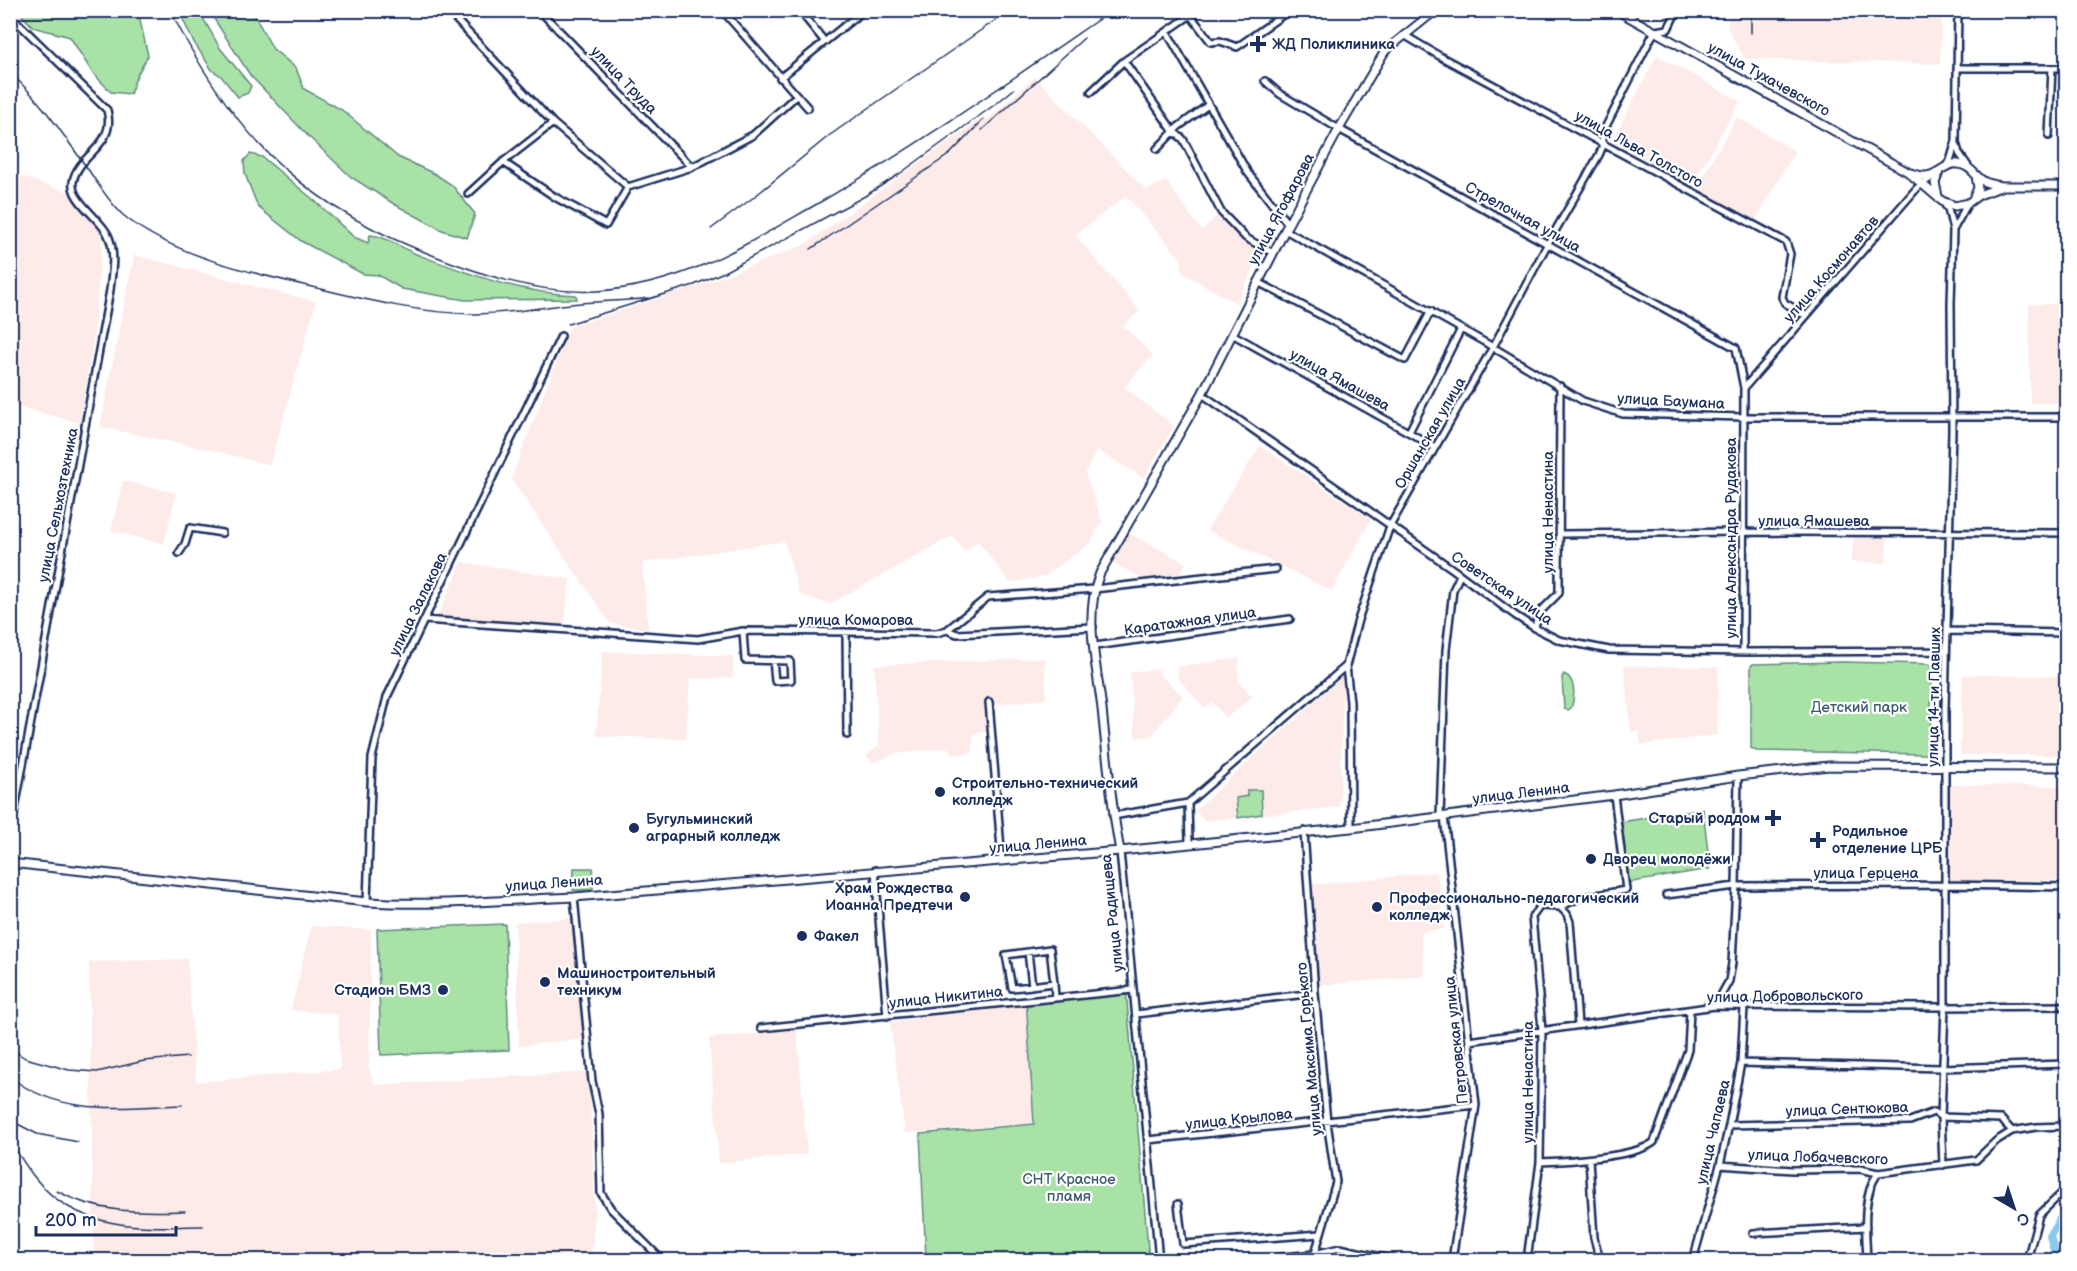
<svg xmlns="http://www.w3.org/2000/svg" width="2077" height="1271" viewBox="0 0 2077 1271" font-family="'Balsamiq Sans',sans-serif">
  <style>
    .built { fill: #fdebe9 }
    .green { fill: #a9e2a6; stroke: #628882; stroke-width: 1.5 }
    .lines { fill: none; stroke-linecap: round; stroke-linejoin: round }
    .river { stroke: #8bc9ec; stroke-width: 8 }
    .minor-casing { stroke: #1b2f5e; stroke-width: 10 }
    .major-casing { stroke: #1b2f5e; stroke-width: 11 }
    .minor { stroke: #fff; stroke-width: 5 }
    .major { stroke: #fff; stroke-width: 7 }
    .rail { stroke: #1b2f5e; stroke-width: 1.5 }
    .poi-dot { fill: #1b2f5e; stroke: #fff; stroke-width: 2 }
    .labels { text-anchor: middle; stroke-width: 4.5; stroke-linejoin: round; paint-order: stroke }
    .poi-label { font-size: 15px; font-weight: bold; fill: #1b2f5e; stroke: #fff; text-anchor: start }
    .street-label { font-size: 15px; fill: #1b2f5e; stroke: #fff }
    .park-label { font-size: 15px; fill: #3e5c70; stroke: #fff }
  </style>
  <rect width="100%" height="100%" fill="#fff"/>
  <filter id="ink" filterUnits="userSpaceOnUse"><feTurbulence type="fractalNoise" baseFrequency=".0167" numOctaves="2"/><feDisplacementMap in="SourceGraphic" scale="12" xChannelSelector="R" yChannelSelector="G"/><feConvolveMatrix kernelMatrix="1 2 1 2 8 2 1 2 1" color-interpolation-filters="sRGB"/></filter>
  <g filter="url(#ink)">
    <path class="built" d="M1908 10 1942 12 1940 64 1745 59 1728 29V11Z
      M1657 55 1740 101 1691 186 1612 141Z
      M1035 77 1146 190 1166 181 1202 231 1218 214 1243 238 1263 251 1236 303 1181 272 1182 260 1126 196 1075 235 1140 311 1123 326 1153 355 1124 387 1174 426 1144 478 1097 450 1085 473 1102 521 1090 543 1045 576 1010 583 978 541 964 552 953 536 830 604 800 595 784 541 642 563 648 629 610 623 511 479 570 327 708 282 804 245 983 117 987 120Z
      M1737 117 1795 151 1755 221 1696 188Z
      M10 172 69 193 103 231 93 340 80 423 11 405Z
      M134 255 316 302 270 465 211 450 100 427Z
      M2029 304H2066V403H2030Z
      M1260 446 1371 519 1332 591 1207 530Z
      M123 481 176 493 164 544 111 531Z
      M1128 533 1186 563 1179 574 1143 579 1112 562Z
      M1854 537 1887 538 1886 563 1851 562Z
      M462 562 570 579 564 627 437 617Z
      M603 651 733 656V678L690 679 686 739 596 736Z
      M1045 658 1046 699 990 705 993 730 974 734 972 753 952 755 949 748 894 754 874 763 866 756 879 745 874 665Z
      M1239 658 1238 680 1252 697 1226 718 1212 702 1204 708 1178 678 1177 667Z
      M1624 666 1718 667V699L1716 700 1718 735 1641 745 1639 731 1631 732Z
      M1158 669 1159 674 1183 696 1151 736 1135 738 1130 672Z
      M1963 675 2066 676V755H1960Z
      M1343 676 1340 807 1204 821 1195 810Z
      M1950 785 2066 786V880L1947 881Z
      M1437 872 1444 929 1421 932 1424 976 1320 985 1311 885Z
      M572 918 584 1039 519 1046 515 922Z
      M311 926 371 930 369 1068 375 1085 589 1072 595 1212 591 1260H94L89 962 187 959 196 1082 340 1069 338 1014 291 1010Z
      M1025 1004 1033 1123 905 1133 890 1022Z
      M797 1030 807 1154 719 1163 709 1038Z"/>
    <path class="green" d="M18 11H138L148 56 137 75 130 94 111 92 92 72 70 37 33 27Z
      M179 11H199L220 48 251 86 248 93 238 97 221 76 212 70 193 41Z
      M209 11H252L273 49 296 68 304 89 342 110 398 157 435 174 452 185 475 214 467 238 442 230 394 204 351 177 309 137 250 75Z
      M250 154 262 157 315 201 354 237 368 243 370 235C386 236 401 248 416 254 467 273 521 294 576 295L577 299 465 300 402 289 378 275 363 274 301 241 258 207 245 174 244 161Z
      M1842 662 1929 664 1932 666 1930 747 1926 754 1756 751 1751 748V666L1753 664Z
      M1564 674C1576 679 1575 697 1571 708L1568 710 1564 709 1562 677Z
      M1247 790H1261L1262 814 1238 818 1236 798 1247 796Z
      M1703 809 1710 869 1627 883 1621 822Z
      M574 868H593V890H573Z
      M505 924 509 1050 381 1055 377 929Z
      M1126 989 1149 1260H926L920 1134 1034 1124 1026 998Z"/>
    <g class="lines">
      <path class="river" d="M2061 1260 2055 1254 2050 1236 2066 1208"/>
      <g class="minor-casing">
        <path id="minor" d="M447 10 553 123 628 187
          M539 10 692 167
          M722 10 808 108
          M799 10 825 42
          M10 15 107 110C117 147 77 154 73 182 70 200 101 219 108 235 116 252 112 272 110 290L10 836
          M1191 16 1211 42 1220 41 1237 47 1290 10
          M1167 32 1248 173 1288 224
          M1404 35 1443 58 1786 242 1790 254 1782 297 1785 303 1805 315
          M1124 61 1174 132 1183 139 1221 212 1246 238 1273 253
          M1957 68H2066
          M780 78 864 10
          M1265 81 1280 94 1339 129 1736 348 1744 388 1743 652
          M1091 92 1124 61 1198 10
          M2049 136 2052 68
          M1956 143 1959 153 1968 166
          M1157 149 1178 127 1208 105
          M503 162 555 197 606 225 628 187 692 167 753 135 796 96
          M1946 166 1950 161 1956 141 1958 10
          M468 194 503 162 553 123
          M1942 201 1948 209 1953 230 1951 304 1952 430 1945 708V1007L1941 1117 1943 1165
          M1285 230 1486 343 1583 401 1623 414 1743 417H2066
          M1953 230 1968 203
          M1258 282 1405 360 1431 311
          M1232 334 1435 447
          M1744 388 1917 188 1935 175
          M1202 394 1454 570 1516 616 1535 628 1559 640 1609 650 1749 652 1946 651
          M1409 432 1461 329
          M1561 534 1743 532 2066 533
          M179 553 185 544 190 528 222 533
          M424 620 698 639 743 631 937 633 947 630 988 597 1094 589 1276 569
          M1535 628 1538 614 1559 593 1560 386
          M947 630 957 634 1093 627
          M743 631 745 660 790 661 791 680 775 681 773 660
          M1947 631 2066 633
          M846 632 847 735
          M1095 646 1290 619
          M1346 666 1350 702 1351 828
          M989 702 1002 861
          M1113 816 1188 803
          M1440 816 1446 650 1453 590 1460 575
          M1444 816 1476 1105 1452 1260
          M1304 831 1315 993 1327 1122 1336 1182 1313 1260
          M1189 843 1188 803 1346 666 1358 620 1390 526 1493 347 1547 245 1599 155 1602 148 1603 132 1650 40 1655 31 1668 29 1677 10
          M1120 851 1159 1260
          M875 870 887 1016
          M1666 895 1736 886 1944 885 2066 887
          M574 897 592 1081 599 1114 601 1193 611 1209 662 1260
          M367 902 372 758 387 697 561 336
          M1560 907 1567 914 1570 922 1578 1025
          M1028 952 1032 986 1012 988 1006 955 1050 949 1054 983
          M1030 986 1054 983 1055 998
          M1715 1006 1729 981 1732 963 1736 886 1738 776
          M1136 1014 1315 993
          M761 1028 1133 990
          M1469 1041 1715 1006 1945 1007 2066 1006
          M1741 1063 1941 1068 2066 1064
          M1729 1125 1910 1121 1934 1112 1941 1117 2001 1119 2012 1131 2036 1127 2066 1126
          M1148 1140 1476 1105
          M1589 1159 1594 1238 1600 1260
          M1540 1162C1565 1161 1637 1157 1654 1142L1688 1050 1690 1011
          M1720 1165 1792 1170 1860 1169 1878 1173 1976 1160 1996 1141 2012 1131
          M1178 1204 1183 1244 1320 1234
          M1753 1233 1866 1227
          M1252 1260 1314 1254 1340 1248 1394 1260
          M1527 1260 1540 1162 1542 1030 1532 917 1540 906 1560 907 1579 898 1626 890 1614 795
          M1693 1260 1720 1165 1729 1125 1741 1063 1744 1007
          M1867 1260C1866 1232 1861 1197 1878 1173
          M2027 1260 2039 1215 2066 1189"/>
      </g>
      <g class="major-casing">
        <path id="major" d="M1616 10 1908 172 1942 201 1955 206 1968 203 1979 195 2003 186
          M1910 173C1915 174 1920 176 1924 176 1937 177 1945 162 1958 164 1971 165 1975 177 1985 182 1990 184 1997 185 2003 186H2066
          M1938 196 1935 183 1939 172
          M1973 199 1978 188 1976 176
          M1120 851C1111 804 1107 757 1102 709 1097 666 1083 615 1100 573L1202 394 1285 230 1339 129 1385 51 1436 10
          M10 863 367 902C436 906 505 900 574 897L1120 851 1351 828 1614 795 1738 776 1829 766 2066 767"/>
      </g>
      <use href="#minor" class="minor"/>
      <use href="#major" class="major"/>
      <path class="rail" d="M170 10C229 127 294 199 417 249 474 272 536 295 598 291 684 285 745 245 817 204 919 145 1015 77 1112 10
        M1751 10V33
        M10 73C40 99 62 133 85 165 97 182 108 201 123 215 171 256 260 275 321 289 371 301 421 313 473 314 510 314 545 306 581 303 604 301 626 301 649 298
        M982 130 1084 38
        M711 229 754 197 830 135 1010 10
        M811 249 950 154 984 119
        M568 324 694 285 724 272 865 196 898 175 997 103 1014 89
        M10 1048 25 1058 69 1070 97 1072 144 1061 188 1057
        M10 1077C62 1117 121 1107 182 1105
        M10 1120 37 1134 78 1142
        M10 1141C19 1154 26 1167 36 1179 77 1231 144 1228 203 1226
        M57 1191C98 1214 140 1212 185 1211"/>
    </g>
  </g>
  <g class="poi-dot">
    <path d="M1255 35h6v6h6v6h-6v6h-6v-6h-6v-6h6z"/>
    <circle cx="940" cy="792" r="6"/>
    <path d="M1770 809h6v6h6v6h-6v6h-6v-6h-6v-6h6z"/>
    <circle cx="634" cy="828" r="6"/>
    <path d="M1815 831h6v6h6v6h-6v6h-6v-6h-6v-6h6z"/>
    <circle cx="1591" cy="859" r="6"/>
    <circle cx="965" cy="897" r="6"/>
    <circle cx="1377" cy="907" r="6"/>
    <circle cx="802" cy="936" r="6"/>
    <circle cx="545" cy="982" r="6"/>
    <circle cx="443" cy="990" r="6"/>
  </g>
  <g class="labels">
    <g class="poi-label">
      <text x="1272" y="49">ЖД Поликлиника</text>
      <text x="952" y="788">Строительно-технический<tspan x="952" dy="17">колледж</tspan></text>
      <text x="1760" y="823" text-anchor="end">Старый роддом</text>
      <text x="646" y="824">Бугульминский<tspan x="646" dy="17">аграрный колледж</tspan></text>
      <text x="1832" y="836">Родильное<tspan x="1832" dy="17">отделение ЦРБ</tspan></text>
      <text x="1603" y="864">Дворец молодёжи</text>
      <text x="953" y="893" text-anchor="end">Храм Рождества<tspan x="953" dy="17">Иоанна Предтечи</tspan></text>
      <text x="1389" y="903">Профессионально-педагогический<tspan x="1389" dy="17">колледж</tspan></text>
      <text x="814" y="941">Факел</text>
      <text x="557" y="978">Машиностроительный<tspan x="557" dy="17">техникум</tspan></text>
      <text x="431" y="995" text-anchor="end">Стадион БМЗ</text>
    </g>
    <g class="street-label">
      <text transform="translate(1769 79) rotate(29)" y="5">улица Тухачевского</text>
      <text transform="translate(624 80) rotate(46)" y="5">улица Труда</text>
      <text transform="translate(1639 149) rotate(29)" y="5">улица Льва Толстого</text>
      <text transform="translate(1281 209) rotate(-62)" y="5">улица Ягофарова</text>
      <text transform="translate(1523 217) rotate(29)" y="5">Стрелочная улица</text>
      <text transform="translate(1831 269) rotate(-49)" y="5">улица Космонавтов</text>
      <text transform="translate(1340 380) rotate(29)" y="5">улица Ямашева</text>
      <text transform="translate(1671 401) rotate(3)" y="5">улица Баумана</text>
      <text transform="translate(1430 433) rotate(-60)" y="5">Оршанская улица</text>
      <text transform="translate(58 505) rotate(-79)" y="5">улица Сельхозтехника</text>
      <text transform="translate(1548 512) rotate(-90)" y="5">улица Ненастина</text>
      <text x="1814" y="526">улица Ямашева</text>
      <text transform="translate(1731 538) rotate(-90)" y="5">улица Александра Рудакова</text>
      <text transform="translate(1502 588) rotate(34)" y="5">Советская улица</text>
      <text transform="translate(418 604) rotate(-64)" y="5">улица Залакова</text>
      <text x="856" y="625">улица Комарова</text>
      <text transform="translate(1190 621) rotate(-8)" y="5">Каратажная улица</text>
      <text transform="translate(1934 697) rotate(-89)" y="5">улица 14-ти Павших</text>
      <text transform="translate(1521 793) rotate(-7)" y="5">улица Ленина</text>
      <text transform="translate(1038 844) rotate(-5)" y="5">улица Ленина</text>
      <text x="1866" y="878">улица Герцена</text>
      <text transform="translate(554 883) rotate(-4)" y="5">улица Ленина</text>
      <text transform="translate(1112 913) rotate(-96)" y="5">улица Радищева</text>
      <text transform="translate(1785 996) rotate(-1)" y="5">улица Добровольского</text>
      <text transform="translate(946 997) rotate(-6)" y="5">улица Никитина</text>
      <text transform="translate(1456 1040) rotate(-96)" y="5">Петровская улица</text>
      <text transform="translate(1309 1049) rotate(-95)" y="5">улица Максима Горького</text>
      <text transform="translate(1528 1082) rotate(-90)" y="5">улица Ненастина</text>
      <text transform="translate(1847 1109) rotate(-2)" y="5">улица Сентюкова</text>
      <text transform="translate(1239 1119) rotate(-6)" y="5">улица Крылова</text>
      <text transform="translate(1713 1132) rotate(-77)" y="5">улица Чапаева</text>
      <text transform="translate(1818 1157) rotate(2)" y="5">улица Лобачевского</text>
    </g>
    <g class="park-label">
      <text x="1859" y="712">Детский парк</text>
      <text x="1069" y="1184">СНТ Красное<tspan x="1069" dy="17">пламя</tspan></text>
    </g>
  </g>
  <rect width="2077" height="1271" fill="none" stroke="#fff" stroke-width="36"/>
  <rect x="18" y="18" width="2041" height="1235" fill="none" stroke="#1b2f5e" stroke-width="2" filter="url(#ink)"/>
  <g transform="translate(2014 1208) rotate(141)" stroke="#ffffff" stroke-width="4.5" paint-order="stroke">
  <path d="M0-4.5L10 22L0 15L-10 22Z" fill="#1b2f5e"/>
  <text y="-9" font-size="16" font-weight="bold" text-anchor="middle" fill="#1b2f5e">С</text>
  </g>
  <path d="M36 1226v9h140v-9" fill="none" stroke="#1b2f5e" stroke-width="3"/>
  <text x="45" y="1226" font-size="18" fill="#1b2f5e" stroke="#ffffff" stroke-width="4.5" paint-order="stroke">200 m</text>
</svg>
